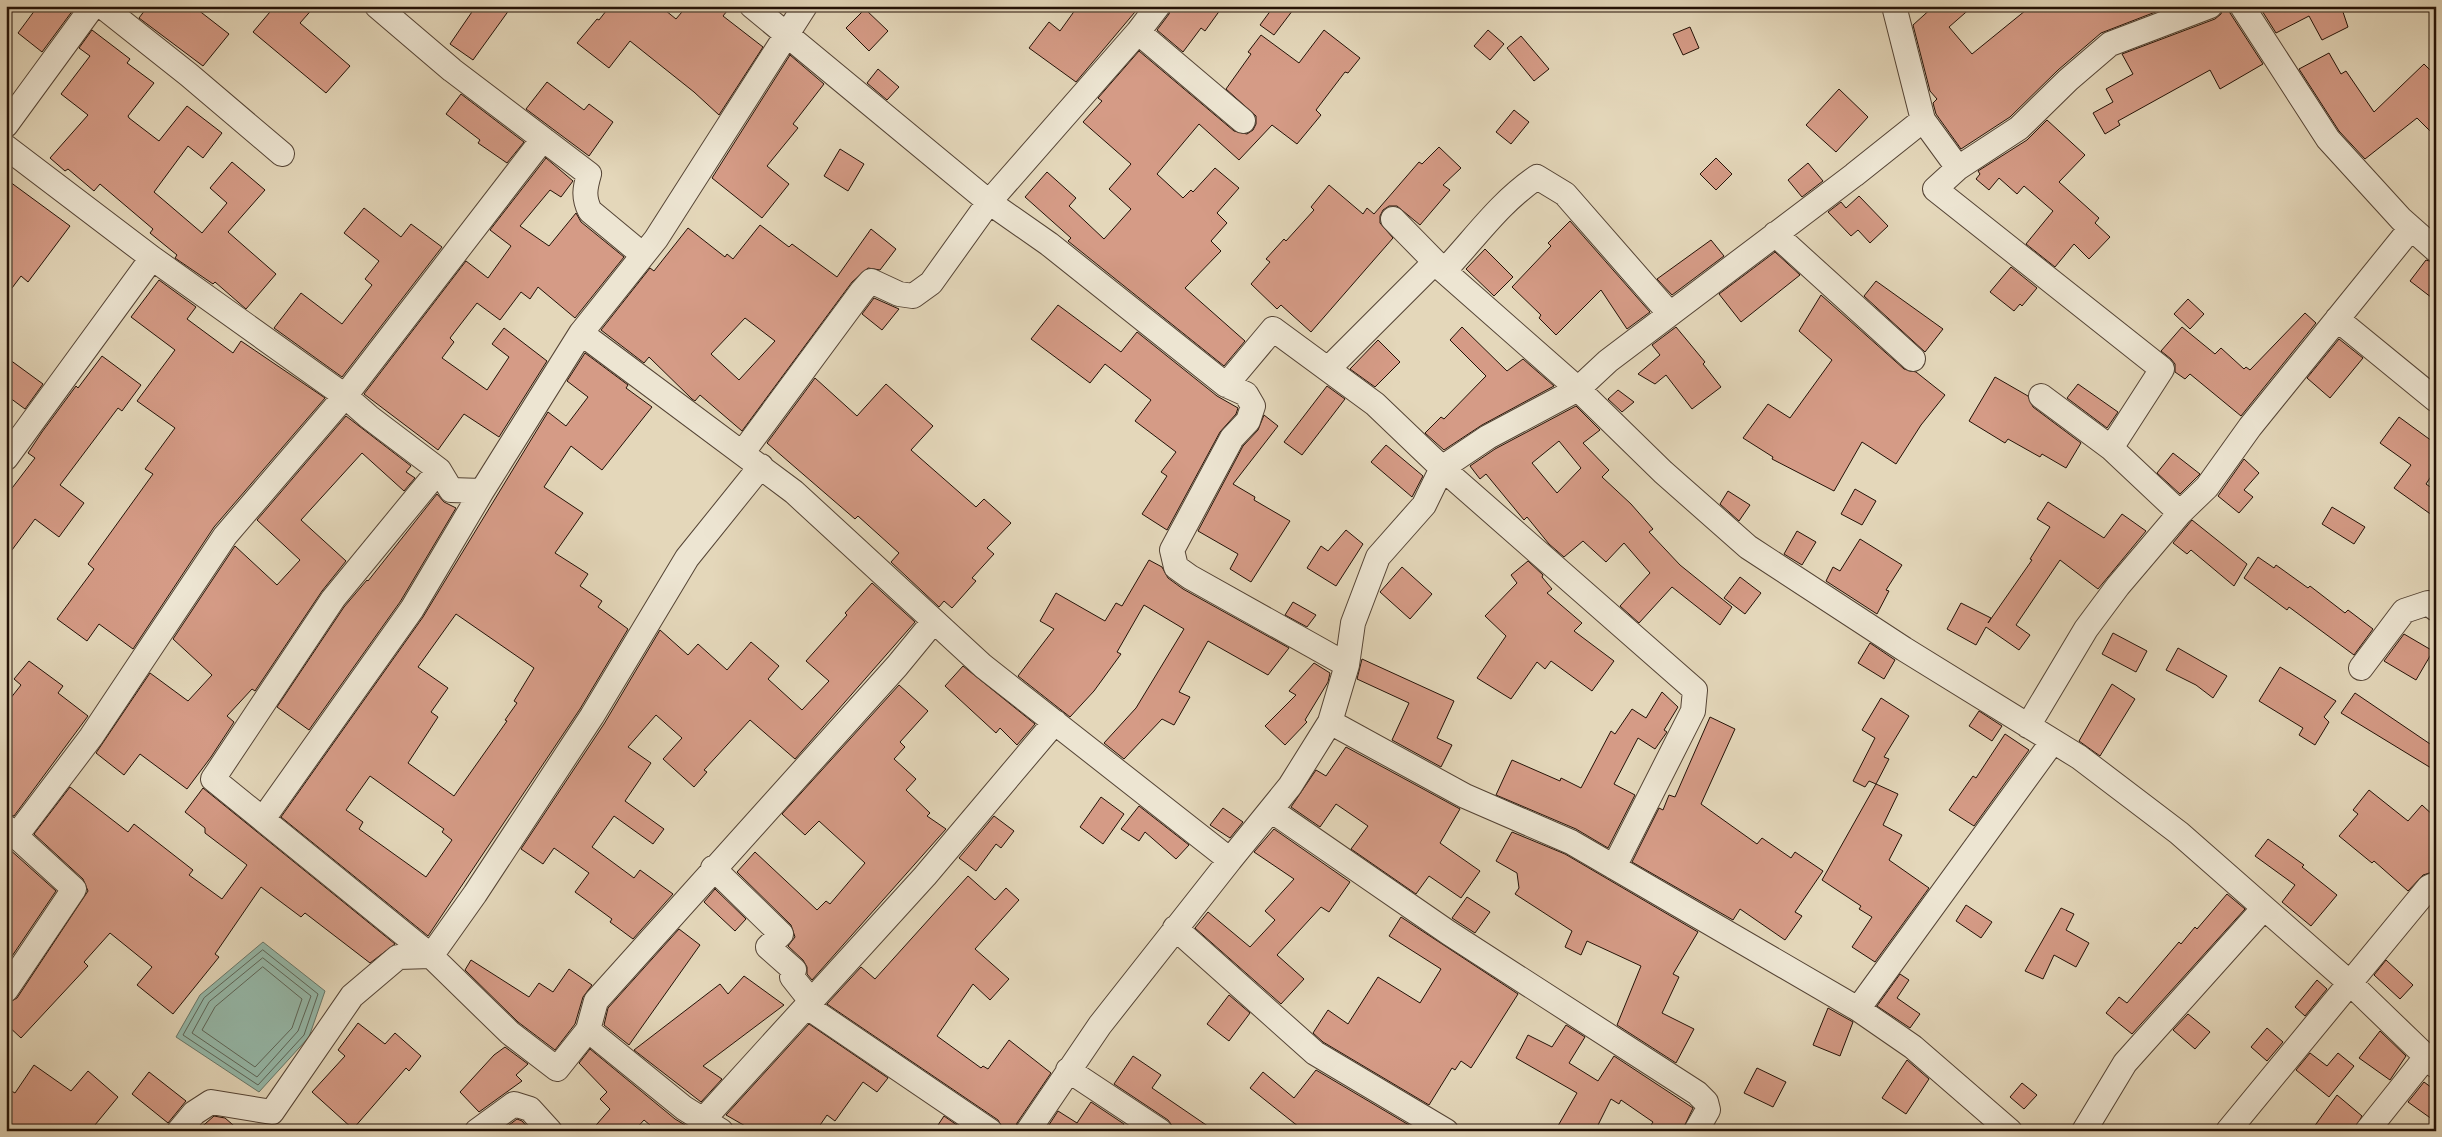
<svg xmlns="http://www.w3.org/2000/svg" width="2442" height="1137" viewBox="0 0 2442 1137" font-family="'Libre Caslon Text',serif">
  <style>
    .water { fill: #96baab; stroke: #687769 }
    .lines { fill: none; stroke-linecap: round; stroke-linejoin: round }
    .shore { stroke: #5d6659; stroke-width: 1 }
    .building { fill: #d59b86; stroke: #241207; fill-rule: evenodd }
    .minor-casing { stroke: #544334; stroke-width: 26 }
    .minor { stroke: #ede5d2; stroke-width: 24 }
  </style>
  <rect width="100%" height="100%" fill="#e4d7ba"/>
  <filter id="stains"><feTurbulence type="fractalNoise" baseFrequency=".004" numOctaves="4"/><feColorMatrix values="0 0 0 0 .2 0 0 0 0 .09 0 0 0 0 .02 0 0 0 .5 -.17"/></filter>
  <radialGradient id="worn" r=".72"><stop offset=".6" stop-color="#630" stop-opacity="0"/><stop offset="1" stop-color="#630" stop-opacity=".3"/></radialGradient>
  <path class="water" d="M263 942 325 991 309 1037 259 1092 176 1037 200 995Z"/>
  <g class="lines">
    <path class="shore" d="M263 950 318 994 304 1035 258 1085 183 1035 204 998Z
      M263 958 311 996 298 1031 257 1077 192 1033 209 1002Z
      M263 967 302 999 292 1028 255 1067 202 1030 215 1007Z"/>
  </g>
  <path class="building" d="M38 6H76L42 52 18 33Z
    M148 6H193L229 34 203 66 139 18Z
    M275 6H315L300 23 350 66 326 93 253 32Z
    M476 6H512L473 60 450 44Z
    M610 6H660L676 19 687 6H731L723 16 763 47 719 115 694 92 630 41 609 68 577 43 597 19 599 20Z
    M1078 6H1140L1076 82 1029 48 1049 22 1060 31Z
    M1171 6H1223L1205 31 1201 28 1183 52 1157 30 1169 14Z
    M1274 6H1296L1274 35 1260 25Z
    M1934 6H1973L1949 27 1972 54 2031 6H2171L2101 33 2058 70 2010 117 1961 149 1936 114 1933 103 1937 99 1930 91 1913 25Z
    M2223 6H2228L2230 13 2263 64 2220 89 2210 70 2118 121 2120 125 2105 134 2093 113 2113 102 2106 89 2133 74 2122 54 2215 19 2221 14Z
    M2259 6H2341L2348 27 2322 40 2309 16 2276 33Z
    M865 9 888 31 869 51 846 28Z
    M1690 27 1699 48 1683 55 1673 34Z
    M92 30 130 59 127 63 154 83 128 116 129 118 159 141 187 106 222 133 203 158 188 146 154 192 202 233 227 203 210 188 232 162 265 190 228 232 276 274 246 309 215 282 213 284 175 258 177 255 150 233 153 229 100 184 94 191 68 169 65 171 50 158 88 115 61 94 90 56 79 48Z
    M1324 30 1360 58 1348 73 1345 72 1316 110 1321 115 1297 144 1272 125 1239 160 1199 124 1157 174 1183 198 1191 190 1193 192 1215 168 1239 188 1217 213 1227 223 1211 241 1221 251 1185 288 1245 341 1224 366 1068 241 1071 238 1025 197 1047 172 1076 198 1069 206 1104 239 1131 209 1109 189 1131 164 1083 122 1102 101 1098 98 1139 51 1234 131 1247 134 1253 130 1256 124V116L1226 89 1251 54 1248 52 1261 35 1299 63Z
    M1488 30 1504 44 1490 60 1474 46Z
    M1521 36 1549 69 1534 81 1507 48Z
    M2329 53 2341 74 2346 71 2374 112 2424 64 2436 76V137L2417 118 2365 159 2339 131 2299 69Z
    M790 55 824 84 793 124 798 128 767 166 789 184 762 218 712 178Z
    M878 69 899 87 887 100 867 83Z
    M547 82 584 110 589 104 613 122 589 156 526 109Z
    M1839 89 1868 117 1836 152 1806 125Z
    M461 94 524 142 507 163 478 143 480 140 446 114Z
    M1514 110 1529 122 1511 144 1496 132Z
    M2047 120 2085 155 2059 182 2099 218 2095 223 2110 237 2089 259 2074 244 2055 267 2026 244 2053 211 2024 186 2017 194 1999 178 1989 190 1976 179 1980 174 1978 171 2027 140Z
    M1439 147 1461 168 1443 185 1450 190 1420 225 1397 206H1389L1383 210 1380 216V223L1393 238 1311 332 1281 305 1277 309 1251 284 1270 262 1266 259 1284 239 1286 241 1314 210 1311 207 1329 185 1363 214 1367 208 1374 214 1419 162 1422 164Z
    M840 149 864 164 848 191 824 176Z
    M546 158 573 181 561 197 550 190 520 226 549 246 576 213 581 222 624 257 575 318 538 287 530 299 521 292 500 320 477 303 450 338 454 342 442 358 487 390 509 357 492 344 504 328 547 361 499 437 464 414 438 450 364 394 466 261 488 278 511 246 490 230Z
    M1716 158 1732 174 1716 190 1700 174Z
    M1808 163 1823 181 1802 197 1788 180Z
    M6 179 70 226 28 282 21 276 6 296Z
    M1859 196 1888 226 1870 243 1858 230 1851 236 1828 212 1841 202 1846 208Z
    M364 208 401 237 411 224 442 247 342 377 274 328 301 293 342 324 372 285 365 279 379 261 344 233Z
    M1570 221 1650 312 1627 329 1601 290 1556 335 1539 318 1541 315 1512 287 1551 246 1548 243Z
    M760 225 789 247 792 244 837 277 871 229 896 249 880 270 868 268 852 282 742 431 700 395 695 401 692 399 649 357 644 363 601 330 650 268 654 271 688 228 725 257 727 254 733 259ZM745 318 775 341 739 380 711 354Z
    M1711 240 1724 256 1672 295 1657 279Z
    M1485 249 1513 277 1494 296 1466 269Z
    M1775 252 1800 275 1741 322 1719 294Z
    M2426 260 2436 263V301L2410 281Z
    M2011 267 2037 288 2022 306 2020 304 2014 311 1990 292Z
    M159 280 196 307 187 319 233 353 241 341 325 398 214 527 133 649 99 624 87 641 57 619 94 569 88 564 153 474 145 469 175 428 137 401 175 350 131 317Z
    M1876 281 1943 329 1925 352 1864 296Z
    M1821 295 1904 369 1916 372 1945 395 1921 425 1896 464 1862 442 1834 491 1772 459 1773 457 1743 438 1768 404 1790 418 1832 360 1799 331Z
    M874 298 899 309 882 330 862 314Z
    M2188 299 2204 314 2190 329 2174 314Z
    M1058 305 1121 352 1137 332 1217 396 1238 408 1236 414 1220 432 1167 530 1142 514 1167 476 1161 472 1176 452 1135 421 1151 400 1105 364 1090 383 1031 339Z
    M2305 313 2316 323 2241 416 2190 374 2185 379 2175 372V364L2171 359 2161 351 2182 327 2215 354 2221 348 2244 369 2246 367 2250 370Z
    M1462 327 1507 371 1523 359 1554 386 1482 425 1444 450 1425 433 1441 417 1444 419 1486 376 1450 340Z
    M1676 327 1705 362 1703 364 1721 387 1692 409 1666 375 1655 384 1638 374 1660 355 1652 345Z
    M2339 339 2363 358 2330 398 2307 378Z
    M1378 340 1400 362 1375 387 1350 369Z
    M585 353 628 385 626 388 652 407 602 470 571 446 544 487 583 513 555 553 588 574 580 586 602 601 598 607 628 629 580 709 428 936 281 817 423 617 548 412 566 426 588 397 567 381ZM456 614 534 668 514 701 517 703 505 720 507 721 454 796 408 763 438 717 431 712 448 688 418 667ZM370 776 444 829 442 832 452 840 426 877 359 829 363 822 346 810Z
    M102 356 141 385 122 411 118 408 60 485 84 503 59 537 35 519 6 558V496L35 458 28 453 42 432 76 386 78 388Z
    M6 357 43 384 25 409 6 395Z
    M1995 377 2028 396 2033 407 2081 443 2066 468 2042 454 2040 457 2008 439 2005 443 1969 421Z
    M815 378 857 416 886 384 933 426 911 450 976 507 984 499 1011 523 987 548 994 554 972 578 976 581 952 608 944 601 939 607 891 562 899 553 858 516 855 519 767 443Z
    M2078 384 2118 412 2107 428 2067 398Z
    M1327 386 1345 399 1302 455 1284 442Z
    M1618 390 1634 402 1622 412 1608 399Z
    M1576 406 1600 430 1583 443 1609 470 1602 477 1631 504 1653 529 1649 532 1680 565 1732 607 1720 625 1672 587 1639 623 1620 606 1650 573 1624 543 1606 562 1583 541 1564 557 1549 544 1527 517 1524 520 1486 474 1480 479 1470 466 1495 449ZM1559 441 1581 468 1557 493 1532 463Z
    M1264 415 1278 426 1233 484 1255 497 1254 500 1290 521 1251 582 1230 569 1238 554 1198 531 1243 446 1258 430Z
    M346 416 411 466 406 472 415 478 404 491 362 453 301 520 346 561 322 591 255 691 252 689 227 716 234 722 211 757 187 789 140 754 124 775 96 753 150 673 188 701 212 675 173 639 235 546 277 585 300 560 257 520Z
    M2399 417 2436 444V469L2426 484 2436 491V518L2394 488 2411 465 2380 443Z
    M1386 445 1423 476 1412 497 1371 462Z
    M2173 453 2200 474 2180 494 2157 473Z
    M2244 459 2259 473 2244 490 2253 497 2239 513 2218 496Z
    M1855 489 1876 501 1862 525 1841 514Z
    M1728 491 1750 505 1739 521 1720 504Z
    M437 494 444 502 456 508 400 602 309 730 277 707 344 607 367 580 368 581Z
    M2048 502 2104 538 2122 514 2146 531 2098 589 2060 560 2016 625 2030 635 2019 650 1986 627 1976 645 1947 629 1961 603 1991 618 1988 623 2032 560 2030 559 2050 527 2037 519Z
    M2332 507 2365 527 2354 544 2322 524Z
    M2192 520 2247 564 2234 586 2191 550 2187 554 2173 543Z
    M1346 530 1363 544 1336 586 1307 568 1321 546 1328 551Z
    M1797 531 1816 542 1802 565 1784 554Z
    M1860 539 1902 565 1886 590 1889 591 1877 614 1826 581 1833 567 1840 571Z
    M2258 557 2274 568 2276 565 2308 588 2310 586 2345 613 2348 610 2373 629 2354 655 2289 607 2287 610 2244 578Z
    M1149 560 1162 567 1168 578 1183 589 1289 648 1268 675 1208 641 1179 692 1190 697 1174 725 1162 719 1124 759 1104 743 1136 708 1184 629 1144 605 1117 652 1121 654 1094 691 1070 717 1018 676 1054 629 1040 621 1056 593 1105 621 1116 603 1122 606Z
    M1528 561 1543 575 1542 577 1552 589 1547 593 1582 623 1574 631 1614 661 1592 691 1551 661 1545 669 1537 662 1511 699 1477 678 1506 636 1485 616 1517 583 1511 575Z
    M1402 567 1432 594 1410 619 1380 592Z
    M1740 577 1761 593 1745 614 1724 598Z
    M872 583 915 622 795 759 750 720 704 770 707 772 694 787 663 759 682 738 656 715 628 747 651 763 625 801 664 829 653 844 614 816 592 847 634 878 640 870 673 894 633 939 610 922 612 919 575 892 589 873 554 848 543 864 521 849 604 724 660 630 688 655 698 644 727 670 751 642 779 666 768 679 802 710 829 681 806 661 847 615 845 613Z
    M1293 602 1316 615 1307 627 1285 615Z
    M2113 633 2147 651 2136 672 2102 654Z
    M2404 634 2433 651 2416 680 2384 661Z
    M1870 643 1895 660 1884 679 1858 663Z
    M2178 648 2227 676 2213 698 2196 685 2166 670Z
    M1362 659 1454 701 1437 738 1452 745 1441 767 1392 740 1409 703 1357 679Z
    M29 661 63 686 58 693 88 716 14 816 6 814V704L21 685 14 679Z
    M1314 663 1330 673 1328 682 1305 720 1307 722 1285 745 1265 726 1296 695 1289 691Z
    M963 666 1035 724 1017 745 1000 728 996 733 945 686Z
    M2280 667 2336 701 2324 717 2329 722 2315 745 2299 735 2303 728 2259 701Z
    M2112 684 2135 699 2100 756 2079 741Z
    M899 685 928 711 900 742 905 747 894 759 916 779 906 790 930 813 927 816 946 829 812 980 807 974V967L803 960 788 946 795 937 791 925 737 872 755 852 817 910 826 901 830 904 865 863 819 821 805 835 782 814Z
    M1662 692 1678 707 1664 730 1667 732 1655 749 1638 738 1614 784 1635 795 1608 848 1576 829 1496 795 1512 760 1560 781 1561 778 1581 788 1611 731 1615 734 1632 709 1646 718Z
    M2355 693 2436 748V771L2341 713Z
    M1881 698 1909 716 1884 757 1889 759 1876 784 1898 794 1883 825 1902 835 1889 860 1929 888 1875 962 1852 947 1872 917 1859 909 1861 906 1822 880 1876 784 1869 781 1865 787 1853 781 1875 738 1862 730Z
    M1979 711 2002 726 1992 741 1969 726Z
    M1710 717 1735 729 1701 804 1757 844 1762 838 1791 858 1795 852 1823 871 1795 912 1802 916 1785 940 1740 909 1733 920 1632 862 1659 808 1663 810 1669 795 1675 797Z
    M2005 734 2029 750 1974 826 1949 810 1973 776 1976 778Z
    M1346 747 1460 809 1440 843 1480 871 1461 898 1429 876 1416 894 1351 849 1368 826 1336 804 1320 827 1291 807 1316 770 1326 776Z
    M70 787 128 832 134 824 193 870 189 875 222 899 247 865 205 833V828L185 812 203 788 395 944 370 963 305 913 301 917 261 887 215 954 219 957 173 1014 137 985 152 967 110 933 84 962 88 966 21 1038 6 1024V1004L17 998 88 891 83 879 34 834Z
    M2369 790 2408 821 2422 805 2436 818V871L2423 875 2408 891 2374 861 2372 863 2339 836 2358 814 2353 810Z
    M1101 797 1124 814 1103 844 1080 827Z
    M1139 806 1189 845 1176 859 1145 832 1139 841 1121 829Z
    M1223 808 1243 822 1230 838 1210 825Z
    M994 816 1014 831 1001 848 996 844 976 871 959 858Z
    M1274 829 1350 882 1329 912 1321 907 1277 955 1304 979 1281 1004 1195 928 1208 912 1250 947 1275 920 1265 911 1294 879 1254 852Z
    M1512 832 1565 854 1698 932 1673 974 1679 977 1662 1013 1694 1029 1676 1063 1617 1025 1641 966 1587 941 1581 955 1565 947 1572 931 1515 894 1519 888 1517 873 1496 861Z
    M2268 839 2304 865 2302 867 2337 895 2311 926 2282 902 2295 885 2255 856Z
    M8 848 56 891 6 965V849Z
    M968 876 995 900 1006 888 1019 900 975 949 1009 979 990 1000 973 984 937 1036 981 1068 983 1066 988 1069 1009 1040 1051 1073 1017 1123 1014 1131H1004L998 1120 827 1004 861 967 875 979Z
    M715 889 746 919 735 931 704 902Z
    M2227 894 2245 909 2132 1034 2106 1013 2119 997 2127 1003 2179 942 2181 944 2195 927 2197 929Z
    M1467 897 1490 912 1475 933 1452 918Z
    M1966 905 1992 922 1981 938 1956 921Z
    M2061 908 2074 914 2066 930 2089 943 2076 967 2054 955 2043 979 2025 971Z
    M1401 917 1518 994 1471 1068 1461 1061 1455 1070 1452 1068 1429 1105 1323 1042 1313 1033 1328 1010 1348 1024 1378 977 1420 1003 1441 969 1389 936Z
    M679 929 700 945 629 1045 604 1025 608 1008Z
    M471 960 529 997 539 983 553 992 569 969 592 985 583 997 575 1024 555 1050 518 1022 465 970Z
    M2386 960 2413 985 2400 999 2374 975Z
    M1900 974 1909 980 1897 998 1920 1014 1910 1028 1877 1006Z
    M744 976 784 1005 703 1066 722 1079 701 1102 634 1050 720 984 728 994Z
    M2317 980 2327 989 2305 1016 2295 1007Z
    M1229 995 1250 1013 1229 1041 1207 1024Z
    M1828 1008 1853 1022 1840 1056 1813 1045Z
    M2188 1014 2210 1032 2195 1049 2173 1030Z
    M358 1023 385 1044 395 1033 421 1056 409 1071 406 1068 353 1129 312 1092 345 1056 338 1050Z
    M809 1024 888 1078 877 1092 863 1082 835 1121 827 1115 816 1131H754L726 1115Z
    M1566 1025 1585 1037 1569 1063 1598 1081 1614 1056 1693 1108 1682 1131H1647L1653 1122 1621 1100 1619 1104 1611 1099 1595 1131H1555L1577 1093 1516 1058 1528 1035 1552 1047Z
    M2267 1028 2283 1042 2267 1061 2251 1047Z
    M2380 1031 2406 1056 2390 1080 2359 1058Z
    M505 1047 528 1064 516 1075 522 1081 479 1112 460 1092 494 1055Z
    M590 1049 675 1119 690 1128 688 1131H657L644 1120 634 1131H591L610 1109 600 1099 607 1092 579 1063Z
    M2310 1053 2327 1066 2338 1053 2354 1066 2329 1097 2296 1070Z
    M1133 1056 1161 1075 1152 1088 1215 1131H1176L1168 1120 1114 1084Z
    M1907 1060 1929 1079 1906 1114 1882 1098Z
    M34 1065 71 1091 88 1071 118 1097 90 1131H6V1088L15 1093Z
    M1757 1068 1786 1082 1773 1107 1744 1093Z
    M1316 1070 1414 1128 1413 1131H1304L1250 1088 1263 1072 1294 1098Z
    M149 1072 186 1101 168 1123 132 1094Z
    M2424 1082 2436 1091V1122L2408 1102Z
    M2022 1083 2037 1095 2024 1109 2010 1097Z
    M2337 1095 2362 1116 2354 1131H2311Z
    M1091 1102 1124 1124 1119 1131H1045L1058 1111 1077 1123Z
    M214 1116 225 1118 240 1131H197Z
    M944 1116 964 1130 934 1131Z
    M517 1119 522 1121 531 1131H501Z"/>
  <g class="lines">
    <g class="minor-casing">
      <path id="minor" d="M102 6 189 75 282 154
        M377 6 452 70 589 174C585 188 583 197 590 211L643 255
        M752 6 989 202 1049 244 1226 385 1273 329 1375 404 1442 468 1695 690 1693 711 1614 867
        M1894 6 1923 120 1958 168 2019 128 2068 80 2110 44 2210 6
        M2242 6 2328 139 2401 219 2436 250
        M1138 32 1158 6
        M6 125 93 6
        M6 147 152 258 345 396 369 417 439 470 451 490 482 491 581 333 794 492 983 666 1230 860 1290 786 1330 722 1347 665 1353 623 1378 557 1424 505 1442 468 1488 437 1578 389 1608 361 1854 175 1923 120
        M1958 168 1935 189 2162 369 2111 448 2180 513
        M1393 219 1444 271C1476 237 1499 203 1537 177L1565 194 1670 314
        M1775 234 1913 359
        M1444 271 1578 389 1663 472 1748 547 1904 649 2079 757 2179 833 2351 984 2436 1066
        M2337 319 2436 400
        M581 333 656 239 805 6
        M1328 369 1435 262
        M1226 385 1246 394 1253 406 1248 421 1232 438 1172 550 1176 567 1190 577 1347 665
        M2041 396 2111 448
        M743 452 862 291 871 281 899 294 913 296 931 283 989 202 1138 32 1243 121
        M6 458 152 258
        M439 470 333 599 213 779 431 956 510 1033 557 1069 588 1030 684 1108 721 1131
        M2361 668 2404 611 2428 603 2436 609
        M1330 722 1465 796 1571 842 1858 1009 1913 1047 2010 1131
        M2028 726 2086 629 2118 586 2180 513 2207 487 2250 427 2411 228
        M1271 810 1449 933 1697 1093 1706 1102 1708 1110 1696 1131
        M263 819 412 609 482 491
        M6 827 74 889 6 990
        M16 836 91 737 225 536 345 396 543 139
        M713 868 781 934 768 947 794 970 792 977 811 1001
        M1175 928 1315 1053 1446 1131
        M806 1006 990 1131
        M1858 1009 2053 741
        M588 1030 596 1001 897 666 934 621
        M1068 1070 1160 1131
        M703 1120 925 876 1055 722
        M179 1131 194 1113 211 1102 272 1112 352 996 398 957 431 956 475 894 592 716 687 558 761 466
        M477 1131 514 1104 530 1109 550 1131
        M1028 1131 1100 1025 1230 860
        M2084 1131 2125 1063 2264 908
        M2228 1131 2429 887 2436 884
        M2367 1131 2426 1057"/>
    </g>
    <use href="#minor" class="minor"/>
  </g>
  <rect width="2442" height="1137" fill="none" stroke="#e4d7ba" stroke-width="25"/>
  <rect x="8" y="8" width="2427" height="1122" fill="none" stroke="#241207" stroke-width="2.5"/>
  <rect x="12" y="12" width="2417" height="1112" fill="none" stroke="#241207"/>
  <rect width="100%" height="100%" filter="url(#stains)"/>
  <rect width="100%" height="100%" fill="url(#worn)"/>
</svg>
